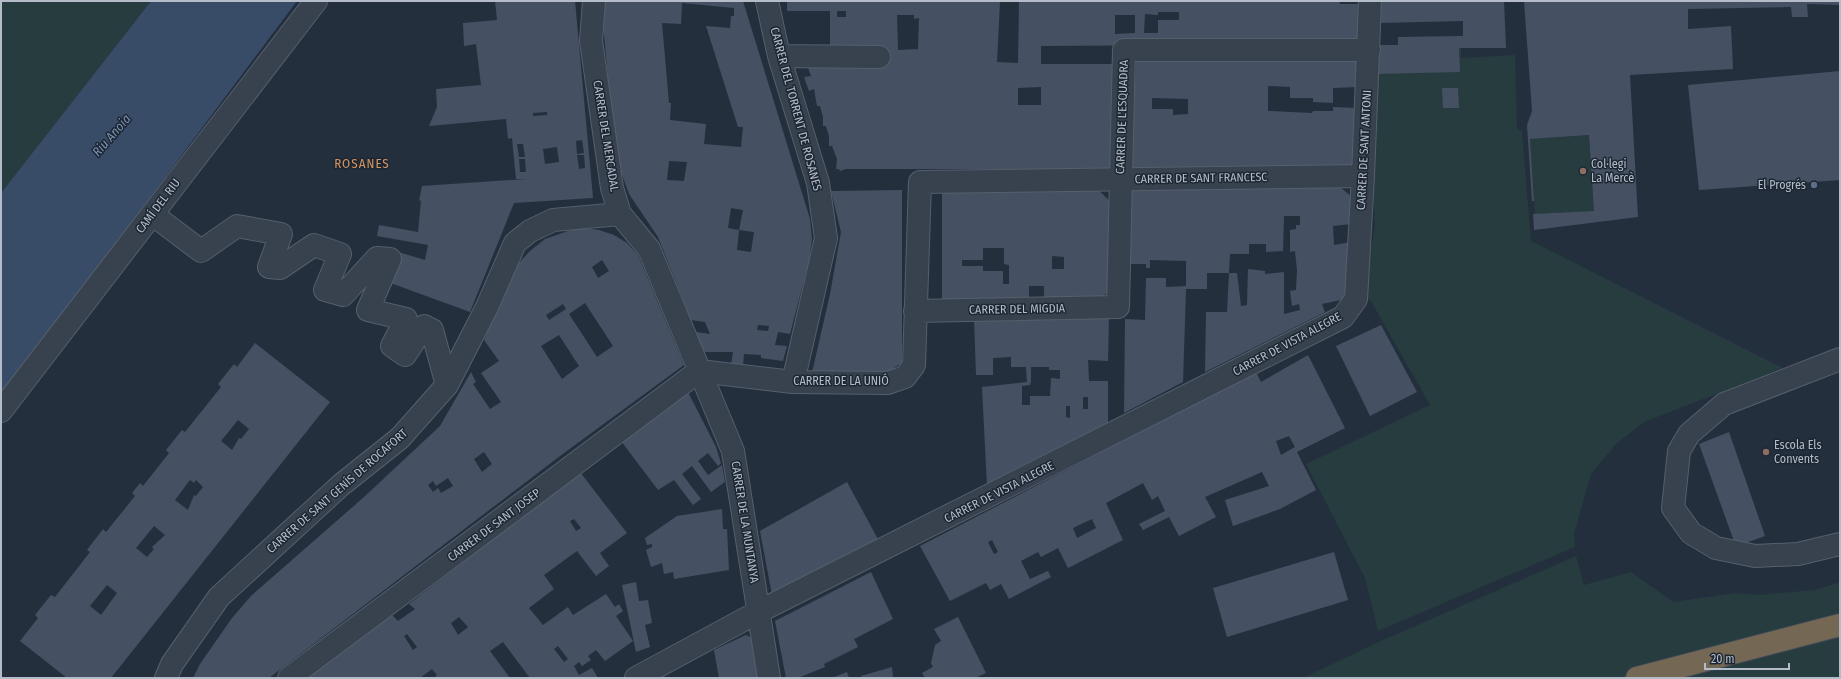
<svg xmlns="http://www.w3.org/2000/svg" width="1841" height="679" viewBox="0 0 1841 679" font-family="'Fira Sans Condensed',sans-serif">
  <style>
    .green { fill: #263c3f }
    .water { fill: #394c67 }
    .building { fill: #455162; fill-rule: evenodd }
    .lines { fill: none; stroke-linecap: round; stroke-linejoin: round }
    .minor-casing { stroke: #565f6c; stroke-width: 24 }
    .highway-casing { stroke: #434c59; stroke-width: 24 }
    .minor { stroke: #38414e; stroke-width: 22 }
    .highway { stroke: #746855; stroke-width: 22 }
    .education-dot { fill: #8d6e63; stroke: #1d2633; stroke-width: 1.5 }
    .service-dot { fill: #5c6f8a; stroke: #1d2633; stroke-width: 1.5 }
    .labels { text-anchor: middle; stroke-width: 3; stroke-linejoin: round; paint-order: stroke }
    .street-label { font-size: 12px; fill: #b4bcc9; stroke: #1d2633 }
    .poi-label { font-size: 12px; fill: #b4bcc9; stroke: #1d2633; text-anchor: start }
    .water-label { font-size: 13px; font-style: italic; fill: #7c92b1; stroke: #1d2633 }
    .neighbourhood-label { font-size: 13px; letter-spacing: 1px; fill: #d59563; stroke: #1d2633 }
  </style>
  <rect width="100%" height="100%" fill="#242f3e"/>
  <path class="green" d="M1 1H151L1 193Z
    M1380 48H1461V58L1515 55 1517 129 1522 131 1531 241 1783 368 1644 422 1616 444 1591 474 1574 534 1575 547 1378 631 1365 578 1306 464 1430 405 1371 301 1363 296 1375 225 1372 182Z
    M1589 135 1594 211 1535 214 1530 139Z
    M1576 556 1584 585 1631 572 1673 602 1735 593 1757 595 1815 590 1840 582V678H1303L1383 640Z"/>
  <path class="water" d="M151 1H297L1 397V193Z"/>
  <path class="building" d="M495 1H575L593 198 514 203 470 312 385 281 395 251 425 260 428 245 377 236 379 225 418 232 421 200 419 201 422 186 526 179H516L512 138 508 139 506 119 429 126 437 107 436 89 481 85 476 44 464 46 463 23 497 20ZM547 112V115L533 116V113ZM582 140 584 153 577 154 576 141ZM517 144H523L525 157H519ZM557 147 559 162 545 164 543 149ZM577 155H584L585 168 579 169ZM519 159H525L526 172H520Z
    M601 1H743L810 219 812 239 809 261 790 334 778 332 775 345 787 346 783 361 761 358V355L744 354 743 366 731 365 733 352H704L696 332 710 334 705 322 691 320 658 237 629 194 615 155ZM682 3 734 8V16H731L730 28 706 26 738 127H743L741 147 704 144 706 124 670 120 671 103H669L662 23 681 24ZM669 161 687 162 684 181 667 180ZM731 208 743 210 739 230 754 232 751 252 737 250 739 230 728 228ZM758 325 769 326 768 331 757 330Z
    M787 1H924V2L1000 1 997 62 1018 63 1019 1H1339L1340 4H1361L1360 44 1041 46V64H1114L1113 169H846L840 171 839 169H836L837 159 832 146H829V136L826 126H823V117L820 106H817L814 89 809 91 804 77 811 76 806 62 830 50V11H787ZM837 11H846V17H837ZM1158 12H1179V20H1158V33H1144L1145 14 1158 15ZM897 15H914V19L919 18 918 49 898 50ZM1115 15H1135V33L1115 34ZM1041 87V105H1018V88Z
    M1379 1H1504L1506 48H1459L1460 72 1376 74 1378 45H1398V37L1463 36V21L1378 23Z
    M1524 1H1840V5L1807 4 1808 17H1792L1791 7 1688 9V29L1731 26 1733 69 1630 75 1638 217 1534 230 1533 214 1594 211 1589 135 1530 139 1534 201H1532L1527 125 1532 111Z
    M1359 55 1358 87 1333 88V103L1313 102V98H1290V87L1268 86V111L1312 113 1313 111H1333V107L1357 108 1355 166 1132 168 1136 56ZM1152 98 1188 99V114L1173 115V109H1152Z
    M1840 71V180L1699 190 1688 85Z
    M1442 88H1458L1459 108H1443Z
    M1125 187H1340L1353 198 1352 224 1333 226 1334 245 1351 242 1350 298 1322 304 1325 312 1205 372 1206 312H1227L1229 273H1207V289H1186L1183 382 1124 413 1125 319 1145 320 1146 278H1166V287L1186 286V261L1150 260V268H1146V264H1125ZM1284 216H1300V225H1296V229L1290 230V252L1295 251 1297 270 1296 290 1290 291 1292 306 1299 304 1300 310 1284 314V272L1265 274V271L1248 269 1247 305 1241 306 1237 273H1229L1230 254H1249V244H1266V252L1283 251Z
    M1097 189 1110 201V290L1097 302 1044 301V286H1029V301L942 300V190ZM983 248H1004V264L1009 265V284H1003V271H983V266H962V260H983ZM1052 256 1064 257V269H1052Z
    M902 190V362L888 373 811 377 830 294 841 232 831 191Z
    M583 228 599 230 614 235 627 243 638 255 684 365 560 456 269 678H193L200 664 232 618 251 596 364 497 440 426 471 372 476 382 473 384 490 409 501 402 481 373 499 361 484 340 515 267 530 251 545 239 571 230ZM602 260 609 271 598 278 592 267ZM585 303 613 346 597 357 569 314ZM563 304 566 309 549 320 546 315ZM559 335 579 366 562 379 541 346ZM484 452 492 464 482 472 474 459ZM448 478 453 486 441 493 438 488 433 492 428 485 433 481 436 486Z
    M1109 317 1108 361 1088 360 1089 381H1108V423L1012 471 987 486 982 387 1027 382 1026 367H1011V357L993 358V375H976L974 319ZM1031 367H1049V370H1060V379L1051 378 1050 396H1030V405H1022V386L1030 385 1031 381ZM1083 397H1088V409H1083ZM1066 406H1070V418L1066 417Z
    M1381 325 1417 392 1370 416 1336 346Z
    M255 343 330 402 111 678H67L20 641 38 618 35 615 51 595 55 597 90 552 87 550 103 529 106 532 135 496 132 493 140 483 143 486 169 453 166 450 182 430 185 432 221 387 218 384 234 364 237 367ZM238 420 249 429 241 439 239 438 232 450 221 441ZM190 480 194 483 196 480 203 487 196 496 194 495 188 510 175 500ZM154 526 165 535 152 547 154 549 147 557 136 548ZM107 585 117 593 101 615 90 606Z
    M1308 355 1345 428 1297 452 1316 490 1280 509 1233 526 1225 500 1269 486 1262 472 1205 497 1216 517 1179 536 1169 517 1143 530 1139 524 1165 511 1158 496 1152 500 1143 483 1106 503 1123 540 1068 568 1058 548 1041 557 1038 552 1021 561 1030 579 1048 571 1051 577 1009 599 1001 584 990 590 986 583 950 601 920 546 1256 372 1261 382ZM1289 436 1295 447 1281 455 1276 441ZM1092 519 1096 528 1077 538 1073 528ZM992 540 998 552 994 554 988 542Z
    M688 392 716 447 721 463 718 466 708 453 698 461 708 475 722 465 725 482 711 492 692 466 682 474 701 499 693 505 674 480 658 490 621 441Z
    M1729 432 1765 536 1740 545 1735 544 1699 444Z
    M580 472 627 533 600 553 609 566 596 576 577 551 544 575 554 589 529 608 543 625 568 607 573 615 606 594 615 607 619 604 623 611 616 616 633 641 605 661 596 650 588 656 591 660 582 666 579 662 574 666 579 675 592 668 598 678H530L503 642 490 651 510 678H434L437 675 432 669 420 678H307L392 615 398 621 415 609 409 604ZM574 519 581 528 576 531 570 521ZM459 617 468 627 458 635 451 623ZM407 634 417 647 413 650 404 636ZM558 646 568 659 564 662 554 649Z
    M847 482 879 541 772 595 760 531Z
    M722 509 723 529H727L729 570 674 579 673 572 664 574 662 563 651 567 646 550 652 547V544L647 545 645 538 677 516Z
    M1334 552 1348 600 1227 637 1213 588Z
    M871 572 893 619 854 639 858 647 824 664 825 667 798 678H786L775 621Z
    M636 582 639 601 648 600 652 623 645 625 650 647 636 652 622 585Z
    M958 617 986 673 975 678H925L922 673 933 667 931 663 935 645 941 641 934 629Z
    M746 635 754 639 760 678H719L714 650Z
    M892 667 893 678H862L861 676Z
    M847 672 849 678H832Z"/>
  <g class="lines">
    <g class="minor-casing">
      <path id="minor" d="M594 1 591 41 612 188 620 214 649 249 733 451 769 678
        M767 1 779 56 818 183 826 238 793 382
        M779 56 879 57
        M152 214 201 251 237 226 281 234 269 267 280 268 314 245 340 254 325 290 343 295 377 258 390 259 368 310 406 319 392 346 405 355 424 326 432 330 447 385
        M915 311 1118 307 1124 50H1369
        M1840 359 1724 404 1689 434 1679 451 1673 508 1691 533 1716 548 1755 556 1798 554 1840 544
        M699 371 793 382 888 383 905 377 914 365 920 182 1363 176
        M1 411 316 1
        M166 678 172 664 219 597 341 485 400 438 447 385 487 307 515 243 530 231 553 220 620 214
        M289 678 699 371
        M636 678 758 612 1343 317 1356 299 1363 176 1370 1"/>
    </g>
    <g class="highway-casing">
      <path id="highway" d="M1637 678 1840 625"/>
    </g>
    <use href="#minor" class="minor"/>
    <use href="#highway" class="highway"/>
  </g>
  <g class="education-dot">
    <circle cx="1583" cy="171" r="4"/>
    <circle cx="1766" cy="452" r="4"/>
  </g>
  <circle class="service-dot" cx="1814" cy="185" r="4"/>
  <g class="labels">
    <g class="street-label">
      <text transform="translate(796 109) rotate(75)" y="4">CARRER DEL TORRENT DE ROSANES</text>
      <text transform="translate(1122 117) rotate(-88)" y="4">CARRER DE L'ESQUADRA</text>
      <text transform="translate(606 136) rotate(81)" y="4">CARRER DEL MERCADAL</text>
      <text transform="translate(1364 150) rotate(-87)" y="4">CARRER DE SANT ANTONI</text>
      <text transform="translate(1201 178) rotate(-1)" y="4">CARRER DE SANT FRANCESC</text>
      <text transform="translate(158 206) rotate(-53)" y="4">CAMÍ DEL RIU</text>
      <text transform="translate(1017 309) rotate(-1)" y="4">CARRER DEL MIGDIA</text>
      <text transform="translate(1287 344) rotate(-28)" y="4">CARRER DE VISTA ALEGRE</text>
      <text x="841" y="385">CARRER DE LA UNIÓ</text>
      <text transform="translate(337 491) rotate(-41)" y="4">CARRER DE SANT GENÍS DE ROCAFORT</text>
      <text transform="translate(999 492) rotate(-27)" y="4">CARRER DE VISTA ALEGRE</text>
      <text transform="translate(745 522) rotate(81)" y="4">CARRER DE LA MUNTANYA</text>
      <text transform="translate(494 525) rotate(-37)" y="4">CARRER DE SANT JOSEP</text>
    </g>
    <g class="poi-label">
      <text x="1591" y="168">Col·legi<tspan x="1591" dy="14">La Mercè</tspan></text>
      <text x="1806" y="189" text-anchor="end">El Progrés</text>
      <text x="1774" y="449">Escola Els<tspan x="1774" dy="14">Convents</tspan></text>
    </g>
    <g class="water-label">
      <text transform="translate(111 135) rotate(-49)" y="5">Riu Anoia</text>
    </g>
    <g class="neighbourhood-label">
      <text x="362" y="168">ROSANES</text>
    </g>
  </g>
  <rect width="1841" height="679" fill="none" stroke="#b4bcc9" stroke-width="4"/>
  <path d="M1705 663v6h84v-6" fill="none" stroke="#b4bcc9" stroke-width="2"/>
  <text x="1711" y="663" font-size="12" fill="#b4bcc9" stroke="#1d2633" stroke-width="3" paint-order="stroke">20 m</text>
</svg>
